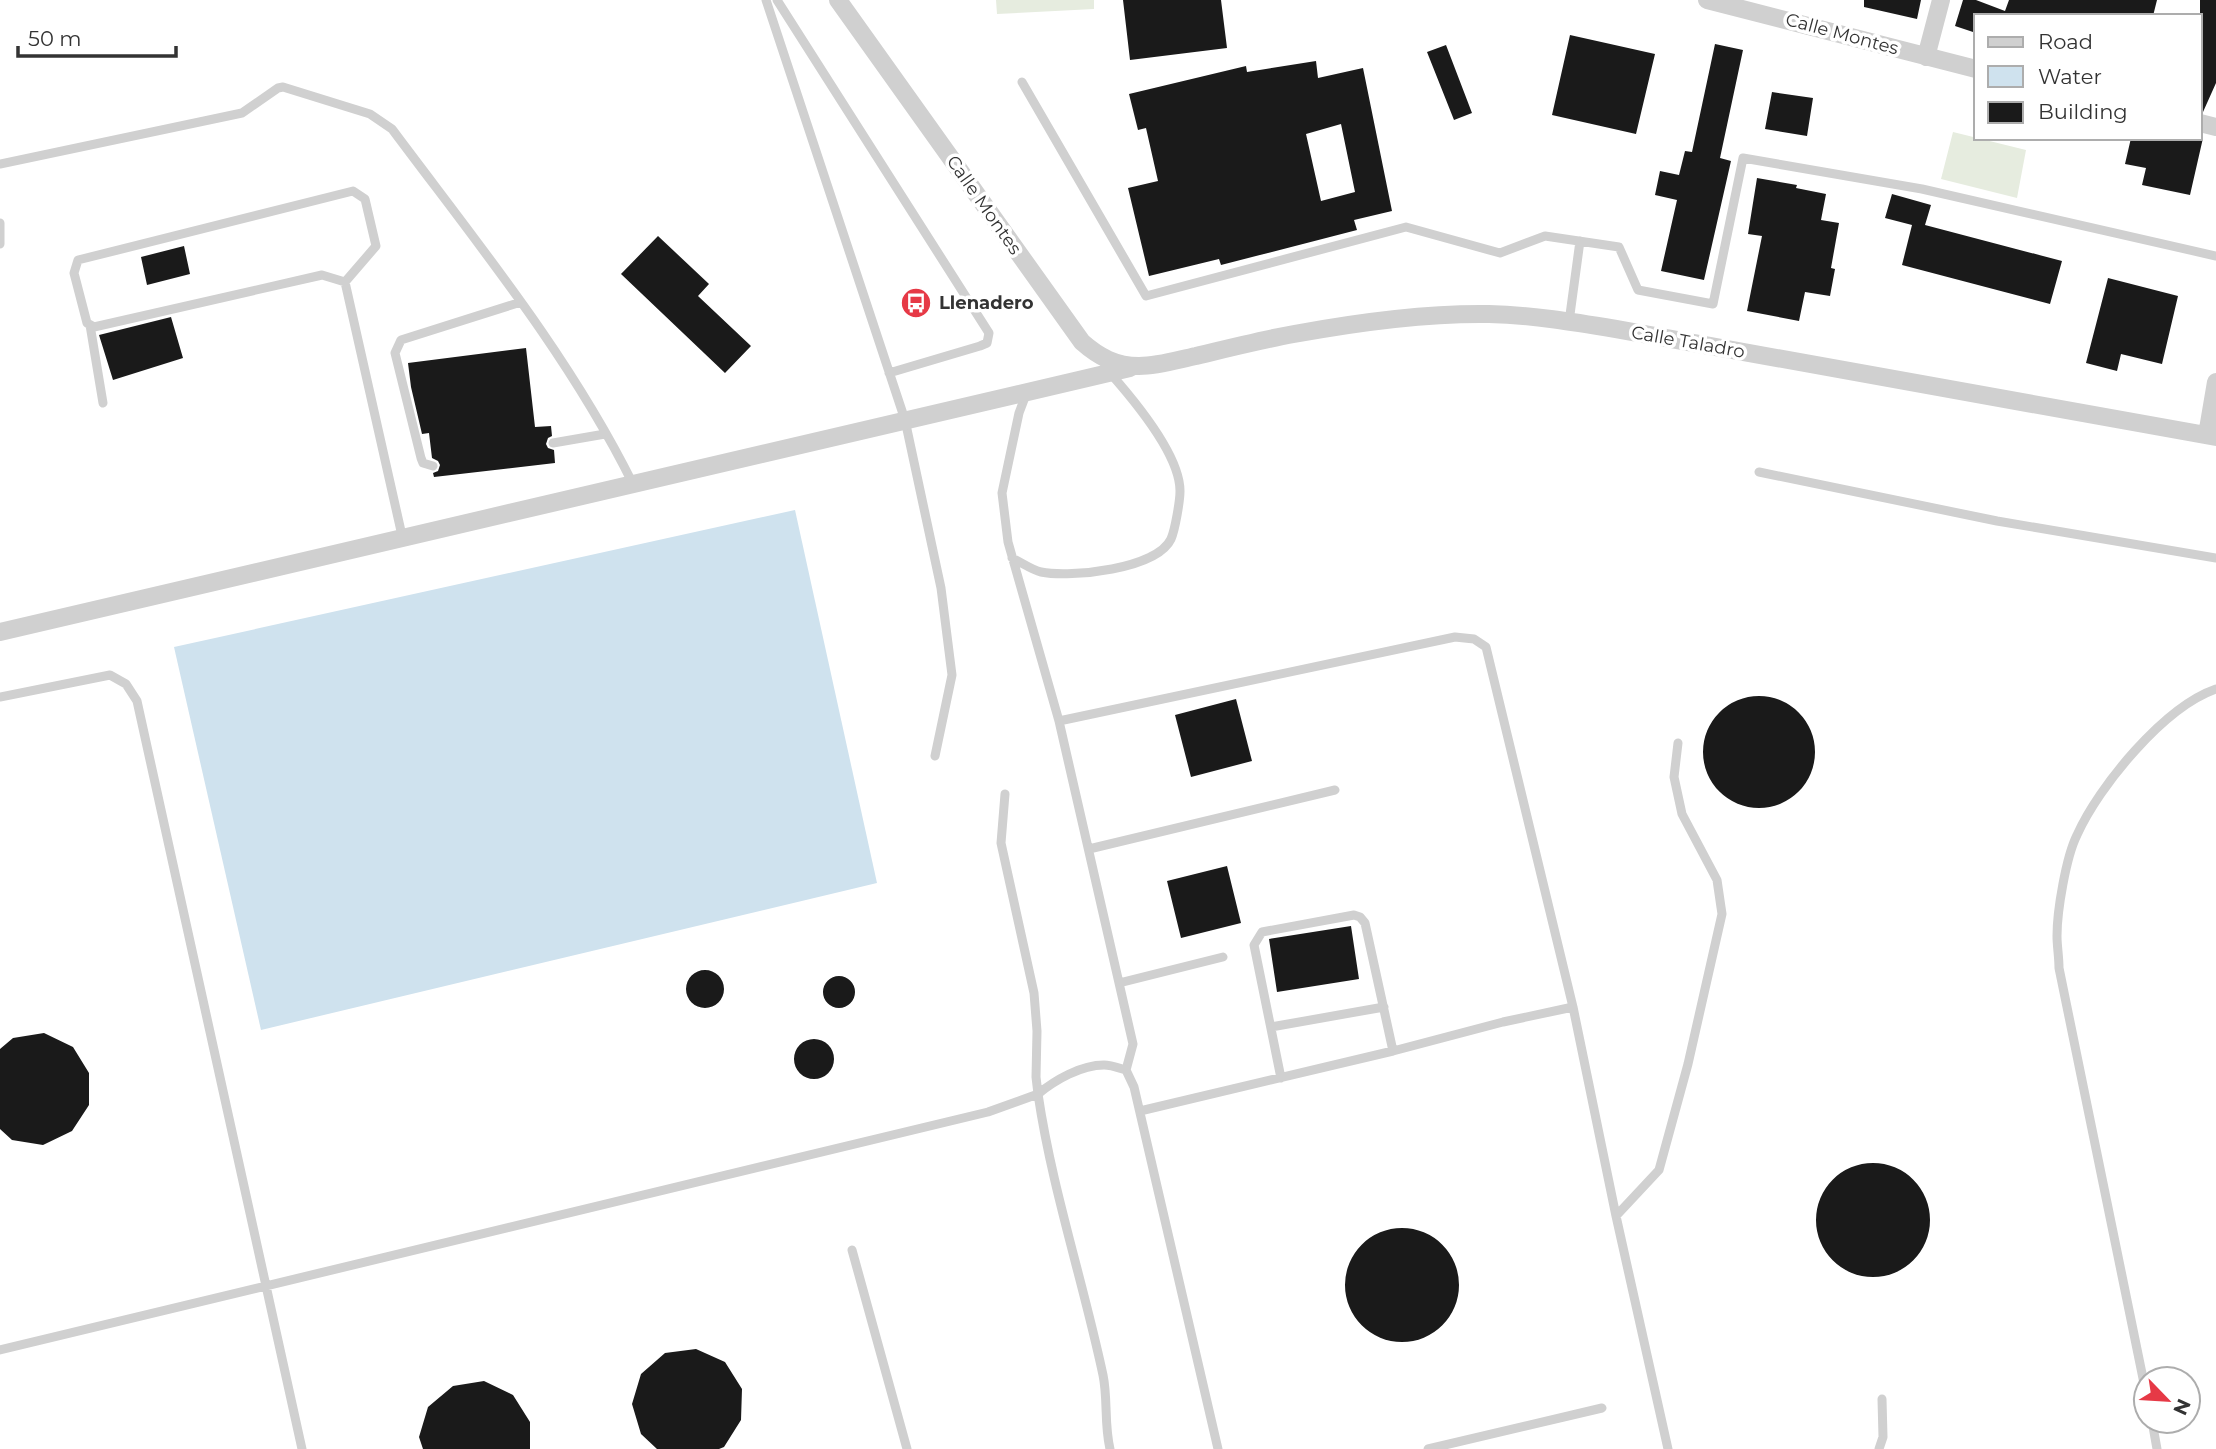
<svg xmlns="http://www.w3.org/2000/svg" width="2216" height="1449" viewBox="0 0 2216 1449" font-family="Montserrat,sans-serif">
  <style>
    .green { fill: #e6ecdf }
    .water { fill: #cfe2ee }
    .building { fill: #1a1a1a; fill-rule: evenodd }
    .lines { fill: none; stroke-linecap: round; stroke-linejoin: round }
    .service { stroke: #d0d0d0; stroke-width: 9 }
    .minor { stroke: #d0d0d0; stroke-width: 18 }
    .labels { text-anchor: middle; stroke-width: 7; stroke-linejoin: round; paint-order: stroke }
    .street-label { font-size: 18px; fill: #333; stroke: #fff }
    .poi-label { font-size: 18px; font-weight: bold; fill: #333; stroke: #fff; text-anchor: start }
  </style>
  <rect width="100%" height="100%" fill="#fff"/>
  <path class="green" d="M996 0H1094V9L997 14Z
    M1953 132 2026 150 2017 198 1941 179Z"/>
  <path class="water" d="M795 510 877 883 261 1030 174 647Z"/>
  <path class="building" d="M1123 0H1221L1227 48 1130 60Z
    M1864 0H1921L1917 19 1864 7Z
    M1963 0H1976L2005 11 2009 0H2157L2153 16H1976V33L1955 26Z
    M2200 0H2216V83L2203 112H2200Z
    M1570 35 1655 54 1636 134 1552 115Z
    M1715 44 1743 50 1720 158 1731 161 1704 280 1661 271 1677 200 1655 195 1660 171 1679 175 1685 151 1692 152Z
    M1446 45 1472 113 1454 120 1427 52Z
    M1316 61 1318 78 1363 68 1392 211 1354 220 1357 230 1221 265 1219 259 1149 276 1128 188 1158 181 1146 128 1138 130 1129 94 1246 66 1247 72ZM1341 124 1355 192 1321 201 1306 134Z
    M1772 92 1813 98 1807 136 1765 129Z
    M2131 138H2203L2190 195 2142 185 2146 168 2125 164Z
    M1757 178 1797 185 1796 188 1826 194 1821 220 1839 223 1831 268 1835 269 1830 296 1805 292 1799 321 1747 311 1762 236 1748 234Z
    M1892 194 1931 205 1925 225 2062 261 2050 304 1902 265 1912 225 1885 218Z
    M658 236 709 284 698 296 751 346 725 373 621 274Z
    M184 246 190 274 147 285 141 257Z
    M2108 278 2178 296 2162 364 2121 354 2117 371 2086 363Z
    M171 317 183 358 113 380 99 335Z
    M526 348 535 427 551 426 552 436 548 438 546 444 548 448 554 450 555 463 434 477 433 473 438 471 440 465 438 461 432 458 429 433 422 434 411 387 408 363Z
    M1703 752a56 56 0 1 1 112 0a56 56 0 1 1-112 0Z
    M1236 699 1252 761 1191 777 1175 715Z
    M1227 866 1241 923 1181 938 1167 881Z
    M1351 926 1359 979 1277 992 1269 939Z
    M686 989a19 19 0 1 1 38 0a19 19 0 1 1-38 0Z
    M823 992a16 16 0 1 1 32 0a16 16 0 1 1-32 0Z
    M44 1033 73 1047 89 1073V1105L72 1131 43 1145 12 1140 0 1129V1049L13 1038Z
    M794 1059a20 20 0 1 1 40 0a20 20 0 1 1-40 0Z
    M1816 1220a57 57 0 1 1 114 0a57 57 0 1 1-114 0Z
    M1345 1285a57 57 0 1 1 114 0a57 57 0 1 1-114 0Z
    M696 1349 725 1362 742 1389 741 1420 724 1447 719 1449H657L641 1434 632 1404 641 1374 665 1353Z
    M484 1381 513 1395 530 1422V1449H423L419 1437 428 1407 453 1386Z"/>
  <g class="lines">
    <path class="service" d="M766 0 905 420 941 588 952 675 935 756
      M777 0 989 333 987 343 980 346 889 373
      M1022 82 1146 296 1406 227 1500 253 1545 236 1619 247 1638 290 1713 304 1743 158 1922 189 2216 256
      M0 164 242 113 278 88 283 87 370 114 392 129C477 243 569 355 633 484
      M353 191 365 199 376 246 345 282 322 275 94 327 87 323 74 273 78 260Z
      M0 223V244
      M345 282 403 540
      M1569 322 1580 241
      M90 325 103 403
      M1027 392 1019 413 1002 493 1008 542 1059 721 1133 1044 1126 1070
      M553 443 605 434
      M433 466 423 463 421 458 395 353 401 340 521 302
      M1759 472 1997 521 2216 558
      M1012 558C1021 562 1032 570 1041 572 1071 578 1157 569 1171 539 1175 530 1180 501 1180 491 1180 455 1133 399 1110 373
      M0 697 110 675 126 684 137 701 302 1449
      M1059 721 1455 637 1474 639 1486 647 1573 1007 1616 1216 1668 1449
      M1005 794 1001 843 1034 993 1037 1031 1036 1077 1038 1094
      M1089 849 1335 790
      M1119 983 1223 957
      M1271 1027 1384 1007
      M1281 1078 1254 945 1262 932 1354 915 1360 917 1365 923 1393 1051
      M1038 1094C1055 1080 1081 1065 1104 1065 1111 1065 1119 1068 1126 1070L1134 1087 1218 1449
      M1140 1111 1393 1051 1503 1022 1573 1007
      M1616 1216 1659 1170 1688 1064 1722 914 1717 880 1682 814 1674 777 1678 743
      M852 1250 907 1449
      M0 1350 988 1112 1038 1094C1052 1189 1083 1281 1103 1375 1108 1399 1104 1424 1110 1449
      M2146 1393 2059 968C2059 957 2057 946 2057 936 2057 911 2066 857 2077 835 2099 786 2164 707 2216 689
      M2152 1421 2157 1449
      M1428 1449 1602 1408
      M1879 1449 1883 1437 1882 1399"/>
    <path class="minor" d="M838 0 1082 342C1099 357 1116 366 1139 366 1159 366 1177 360 1196 356 1229 348 1261 340 1294 334 1359 322 1424 313 1489 314 1532 315 1574 322 1616 329L2216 437
      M1707 0 1976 69
      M1926 57 1941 0
      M2200 123 2216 127
      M2207 435 2216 382
      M0 632 1130 368"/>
  </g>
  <defs>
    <g id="bus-disc" transform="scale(1.575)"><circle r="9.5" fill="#e63946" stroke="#fff"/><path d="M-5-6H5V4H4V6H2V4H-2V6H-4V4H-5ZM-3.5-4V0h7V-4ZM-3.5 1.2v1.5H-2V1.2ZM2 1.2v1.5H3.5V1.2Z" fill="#fff"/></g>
  </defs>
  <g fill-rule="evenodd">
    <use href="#bus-disc" x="916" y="303"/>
  </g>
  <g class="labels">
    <g class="street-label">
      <text transform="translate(1842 34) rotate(15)" y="6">Calle Montes</text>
      <text transform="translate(984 205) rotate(55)" y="6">Calle Montes</text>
      <text transform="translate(1688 342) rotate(10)" y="6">Calle Taladro</text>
    </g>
    <g class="poi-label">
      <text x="939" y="309">Llenadero</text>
    </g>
  </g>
  <rect x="1974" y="14" width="228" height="126" fill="#ffffff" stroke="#adadad" stroke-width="2"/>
  <rect x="1988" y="37" width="35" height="10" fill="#d0d0d0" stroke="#adadad" stroke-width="2"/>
  <text x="2038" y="49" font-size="21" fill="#333333">Road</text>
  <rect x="1988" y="66" width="35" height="21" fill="#cfe2ee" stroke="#adadad" stroke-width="2"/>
  <text x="2038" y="84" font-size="21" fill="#333333">Water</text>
  <rect x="1988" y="102" width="35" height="21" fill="#1a1a1a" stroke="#adadad" stroke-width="2"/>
  <text x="2038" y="119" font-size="21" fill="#333333">Building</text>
  <g transform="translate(2167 1400) rotate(115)"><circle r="33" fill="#ffffff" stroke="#adadad" stroke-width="2"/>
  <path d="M0-5L12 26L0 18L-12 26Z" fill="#e63946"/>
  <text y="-10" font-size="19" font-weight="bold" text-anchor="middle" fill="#333333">N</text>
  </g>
  <path d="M18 46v10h158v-10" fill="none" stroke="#333333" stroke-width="3.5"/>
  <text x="28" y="46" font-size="21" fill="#333333" stroke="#ffffff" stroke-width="5" paint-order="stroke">50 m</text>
</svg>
